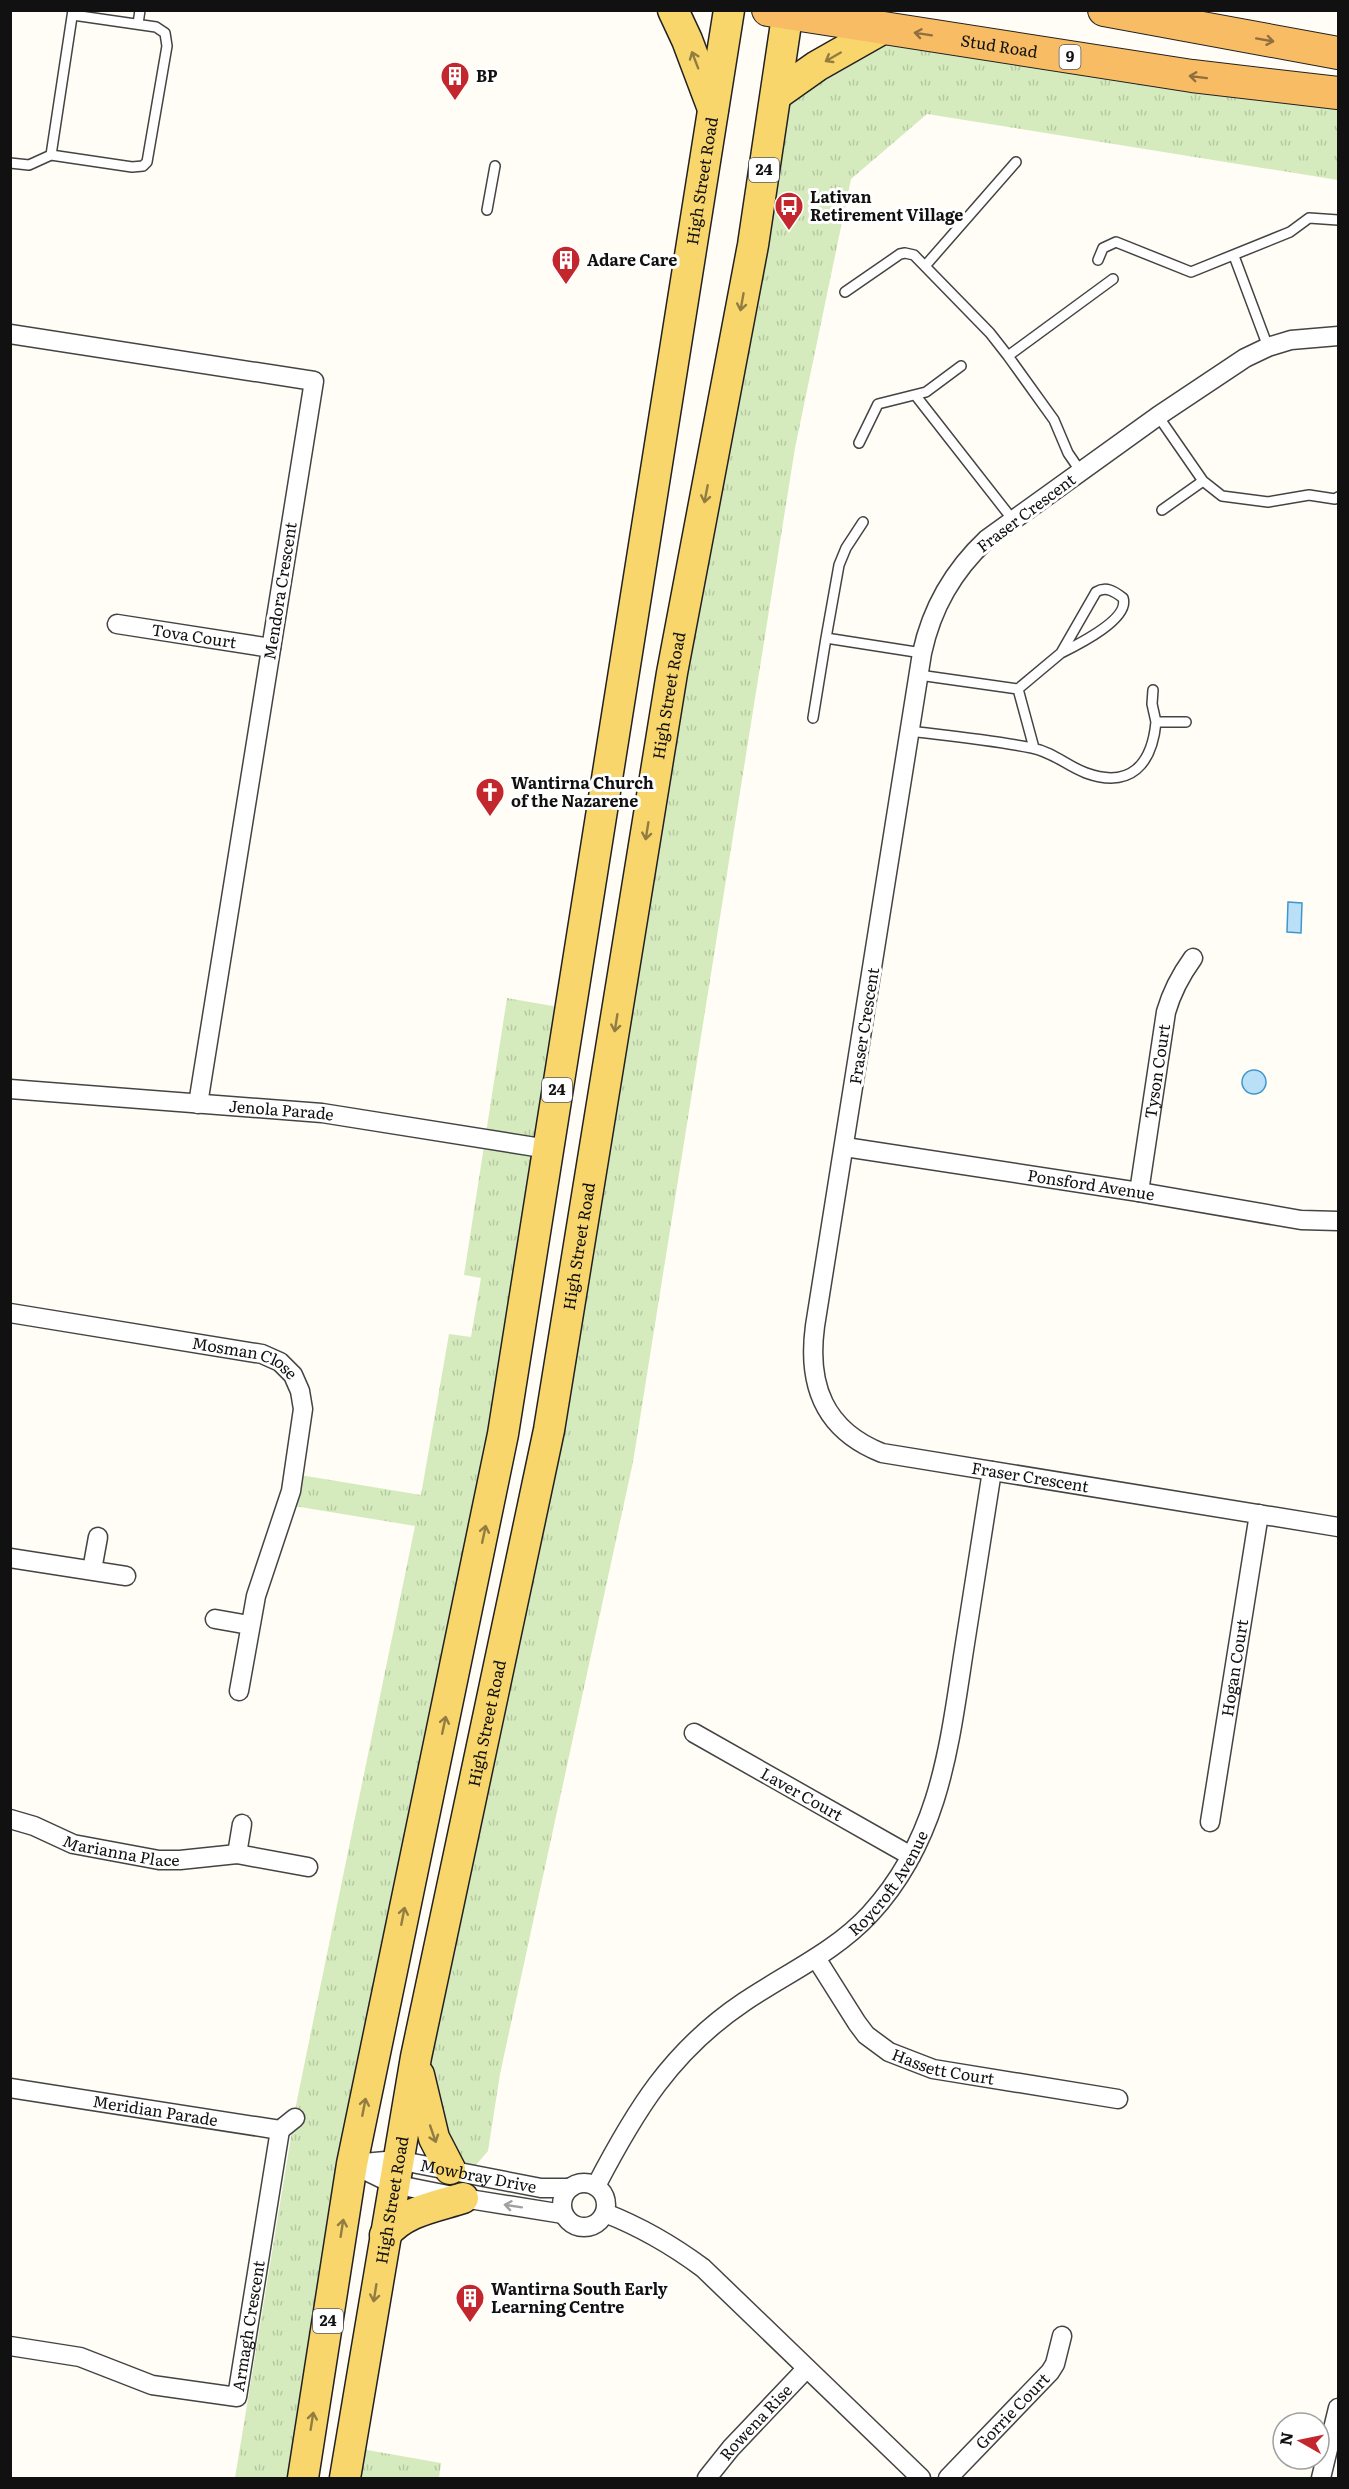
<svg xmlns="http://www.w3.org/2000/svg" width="1349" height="2489" viewBox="0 0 1349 2489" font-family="Literata,serif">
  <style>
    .park { fill: url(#park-tufts) }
    .water { fill: #b9e0f7; stroke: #3f96cf; stroke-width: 1.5 }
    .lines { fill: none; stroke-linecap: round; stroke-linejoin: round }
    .service-casing { stroke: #444; stroke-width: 12 }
    .minor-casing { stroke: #444; stroke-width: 21 }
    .primary-casing { stroke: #222; stroke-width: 33 }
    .trunk-casing { stroke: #222; stroke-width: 34 }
    .service { stroke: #fff; stroke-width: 9 }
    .minor { stroke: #fff; stroke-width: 18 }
    .primary { stroke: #f9d66b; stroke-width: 30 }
    .trunk { stroke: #f7bc64; stroke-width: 32 }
    .oneway { stroke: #906f3f }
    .oneway2 { stroke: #917d42 }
    .oneway3 { stroke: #a0a0a0 }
    .labels { text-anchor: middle; stroke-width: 6; stroke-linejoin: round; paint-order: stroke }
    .shield { fill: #fff; stroke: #585858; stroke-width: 1.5 }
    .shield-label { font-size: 15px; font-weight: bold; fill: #111 }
    .street-label { font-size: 16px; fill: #111; stroke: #fff }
    .poi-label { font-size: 16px; font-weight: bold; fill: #111; stroke: #fff; text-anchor: start }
  </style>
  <defs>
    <pattern id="park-tufts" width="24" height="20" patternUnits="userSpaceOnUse" patternTransform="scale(1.5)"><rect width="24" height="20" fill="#d5ebbd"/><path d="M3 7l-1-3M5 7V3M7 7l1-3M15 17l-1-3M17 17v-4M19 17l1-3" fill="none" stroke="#b6c8a1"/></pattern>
  </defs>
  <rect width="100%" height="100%" fill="#fffdf5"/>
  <path class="park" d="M884 28 1338 93V180L927 114 851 179 795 448 633 1462 500 2074 488 2151 469 2173 423 2099 776 95Z
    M507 998 570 1009 303 2478H235L297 2100 415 1526 288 1505 294 1474 421 1495 449 1334 471 1337 481 1278 464 1275Z
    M350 2447 441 2463 439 2478H345Z"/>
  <path class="water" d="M1288 902 1302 903 1301 933 1287 932Z
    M1242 1082a12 12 0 1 1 24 0a12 12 0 1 1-24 0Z"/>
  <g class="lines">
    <g class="service-casing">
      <path id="service" d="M138 24 140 10
        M51 155 73 10
        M10 163 29 165 51 155 132 167 143 166 147 162 167 46 165 33 156 27 73 15
        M487 210 495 166
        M1234 256 1268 347
        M1098 260 1103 248 1116 242 1191 272 1290 232 1309 218 1338 220
        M925 266 1016 162
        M845 292 900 254 905 253 914 255 990 333 1008 356 1054 420 1068 453 1081 472
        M1008 356 1113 279
        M916 396 1013 520
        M1158 416 1203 481 1222 496 1268 502 1309 495 1335 499 1338 497
        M859 443 878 404 926 392 961 366
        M1162 510 1203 481
        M826 638 839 565 846 548 863 522
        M919 675 1018 689 1061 653 1096 592C1106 586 1114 591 1123 598 1130 619 1077 645 1061 653
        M1018 689 1034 748
        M1153 690 1152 704 1156 722H1186
        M813 718 826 638 922 653
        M909 731C950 736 992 740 1032 748 1053 752 1067 766 1086 773 1131 789 1152 764 1156 722"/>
    </g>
    <g class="minor-casing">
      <g id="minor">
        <path d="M10 334 314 381 198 1104"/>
        <path id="s1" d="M1338 336 1291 340 1268 347 1245 358 1158 416 987 539C953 571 932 607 922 653L815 1326C807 1385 824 1430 882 1453L1338 1527"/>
        <path id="s2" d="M117 624 271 648"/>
        <path id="s3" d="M10 1089 322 1113 548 1149"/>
        <path id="s4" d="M845 1147 1139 1192 1301 1220 1338 1221"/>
        <path id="s5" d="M1139 1192 1166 1012C1172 991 1180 976 1193 958"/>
        <path id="s6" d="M10 1313 262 1354 280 1362 293 1375 300 1391 303 1409 291 1491 256 1596 239 1691"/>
        <path d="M10 1558 126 1576"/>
        <path d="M92 1570 98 1537"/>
        <path d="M215 1619 249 1625"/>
        <path id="s7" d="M694 1733 911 1856"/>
        <path id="s8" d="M10 1819 34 1826 73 1844 159 1860H180L237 1854 308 1867"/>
        <path id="s9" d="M1210 1822 1259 1514"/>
        <path d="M237 1854 242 1824"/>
        <path id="s10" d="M816 1958 857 2023 866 2035 889 2052 933 2069 1118 2099"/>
        <path id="s11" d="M10 2088 280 2130 295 2118"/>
        <path id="s12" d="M352 2164 397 2160 541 2188H570"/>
        <path d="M354 2165 393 2184 463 2198 563 2214"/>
        <circle cx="584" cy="2205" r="22"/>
        <path id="s13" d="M596 2186C635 2111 671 2051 744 2002 787 1973 835 1952 870 1914 940 1838 949 1747 964 1650 973 1590 983 1531 992 1471"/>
        <path d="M605 2213C641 2227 672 2245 703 2268L921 2478"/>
        <path id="s14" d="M10 2346 80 2357 152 2385 237 2397 280 2130"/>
        <path id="s15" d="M707 2478 731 2448 806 2369"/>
        <path id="s16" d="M948 2478 1050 2372 1055 2364 1062 2336"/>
        <path d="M1321 2478 1338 2408"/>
      </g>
    </g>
    <g class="primary-casing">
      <g id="primary">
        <path d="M673 10 687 40 713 109"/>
        <path d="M776 95 817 66 884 28"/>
        <path d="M419 2075 434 2138 450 2169"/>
        <path d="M385 2235C404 2211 435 2207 463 2198"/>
        <path id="s17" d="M303 2478 352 2164 503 1434 729 10"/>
        <path id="s18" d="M345 2478 416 2057 549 1430 672 673 753 245 788 10"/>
      </g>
    </g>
    <g class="trunk-casing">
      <g id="trunk">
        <path id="s19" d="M768 10 1192 76 1338 93"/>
        <path d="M1104 10 1338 53"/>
      </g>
    </g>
    <use href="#service" class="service"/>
    <use href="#minor" class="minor"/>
    <use href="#primary" class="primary"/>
    <use href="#trunk" class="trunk"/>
  </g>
  <defs><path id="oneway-shaft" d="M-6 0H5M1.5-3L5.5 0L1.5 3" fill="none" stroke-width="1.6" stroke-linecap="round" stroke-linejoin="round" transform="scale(1.5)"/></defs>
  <g class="oneway">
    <use href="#oneway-shaft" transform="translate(923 34) rotate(-171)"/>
    <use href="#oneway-shaft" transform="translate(1265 40) rotate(10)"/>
    <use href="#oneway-shaft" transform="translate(1198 77) rotate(-173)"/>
  </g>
  <g class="oneway2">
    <use href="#oneway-shaft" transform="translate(833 57) rotate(150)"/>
    <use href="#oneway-shaft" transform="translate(695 60) rotate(-111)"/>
    <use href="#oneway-shaft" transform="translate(742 302) rotate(100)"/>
    <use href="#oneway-shaft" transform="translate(706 494) rotate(101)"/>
    <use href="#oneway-shaft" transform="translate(647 831) rotate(99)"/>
    <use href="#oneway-shaft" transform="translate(616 1023) rotate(99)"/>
    <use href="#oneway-shaft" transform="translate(484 1534) rotate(-78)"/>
    <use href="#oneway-shaft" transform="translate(444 1725) rotate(-78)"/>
    <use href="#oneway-shaft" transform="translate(403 1916) rotate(-79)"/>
    <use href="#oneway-shaft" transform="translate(364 2107) rotate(-79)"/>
    <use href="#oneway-shaft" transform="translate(433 2134) rotate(71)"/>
    <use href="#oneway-shaft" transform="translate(342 2228) rotate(-81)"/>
    <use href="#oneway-shaft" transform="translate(375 2293) rotate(99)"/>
    <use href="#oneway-shaft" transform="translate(312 2421) rotate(-81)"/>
  </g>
  <use class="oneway3" href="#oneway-shaft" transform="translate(513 2206) rotate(-171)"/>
  <defs>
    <g id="building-pin" transform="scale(1.5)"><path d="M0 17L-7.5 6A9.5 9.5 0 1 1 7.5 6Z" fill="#c4262e" stroke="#fff"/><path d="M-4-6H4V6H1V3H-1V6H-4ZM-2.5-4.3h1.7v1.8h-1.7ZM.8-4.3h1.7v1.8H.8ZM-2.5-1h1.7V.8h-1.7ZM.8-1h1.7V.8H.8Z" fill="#fff"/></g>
    <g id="bus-pin" transform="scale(1.5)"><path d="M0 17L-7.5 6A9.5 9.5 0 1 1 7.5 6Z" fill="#c4262e" stroke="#fff"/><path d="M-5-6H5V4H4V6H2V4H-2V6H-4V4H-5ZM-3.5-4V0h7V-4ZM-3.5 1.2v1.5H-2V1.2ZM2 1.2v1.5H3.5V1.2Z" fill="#fff"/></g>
    <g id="church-pin" transform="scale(1.5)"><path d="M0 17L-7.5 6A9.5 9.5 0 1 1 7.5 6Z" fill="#c4262e" stroke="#fff"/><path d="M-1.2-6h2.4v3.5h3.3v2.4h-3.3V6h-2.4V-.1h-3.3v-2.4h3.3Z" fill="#fff"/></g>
  </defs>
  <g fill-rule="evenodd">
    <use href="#building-pin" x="455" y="76"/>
    <use href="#bus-pin" x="789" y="206"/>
    <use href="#building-pin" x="566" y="260"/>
    <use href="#church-pin" x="490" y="792"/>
    <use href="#building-pin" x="470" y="2298"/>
  </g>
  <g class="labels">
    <g class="shield">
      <rect x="1059.5" y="45" width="21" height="24" rx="4.5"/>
      <rect x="749" y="158" width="30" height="24" rx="4.5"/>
      <rect x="542" y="1078" width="30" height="24" rx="4.5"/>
      <rect x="313" y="2309" width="30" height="24" rx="4.5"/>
    </g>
    <g class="shield-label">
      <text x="1070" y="62">9</text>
      <text x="764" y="175">24</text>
      <text x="557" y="1095">24</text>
      <text x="328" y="2326">24</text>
    </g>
    <g class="street-label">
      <text dy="6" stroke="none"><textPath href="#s19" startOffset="234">Stud Road</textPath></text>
      <text dy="6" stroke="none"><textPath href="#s17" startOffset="2332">High Street Road</textPath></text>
      <text transform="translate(1026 513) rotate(-37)" y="6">Fraser Crescent</text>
      <text transform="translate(280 591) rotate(-81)" y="6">Mendora Crescent</text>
      <text dy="6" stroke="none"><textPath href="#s2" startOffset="78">Tova Court</textPath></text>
      <text dy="6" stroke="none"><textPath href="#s18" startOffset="1812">High Street Road</textPath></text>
      <text transform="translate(864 1026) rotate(-81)" y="6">Fraser Crescent</text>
      <text dy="6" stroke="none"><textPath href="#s5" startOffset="122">Tyson Court</textPath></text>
      <text dy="6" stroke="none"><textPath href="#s3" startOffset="272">Jenola Parade</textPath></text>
      <text dy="6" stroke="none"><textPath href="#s4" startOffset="249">Ponsford Avenue</textPath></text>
      <text dy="6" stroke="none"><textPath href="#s18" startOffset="1254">High Street Road</textPath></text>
      <text dy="6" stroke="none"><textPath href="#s6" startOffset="240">Mosman Close</textPath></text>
      <text dy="6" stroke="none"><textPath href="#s1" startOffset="1534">Fraser Crescent</textPath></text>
      <text dy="6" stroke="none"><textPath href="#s9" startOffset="156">Hogan Court</textPath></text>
      <text dy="6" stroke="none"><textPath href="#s18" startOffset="768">High Street Road</textPath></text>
      <text dy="6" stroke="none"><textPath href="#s7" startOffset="124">Laver Court</textPath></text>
      <text dy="6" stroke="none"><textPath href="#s8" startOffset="117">Marianna Place</textPath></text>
      <text dy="6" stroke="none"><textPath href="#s13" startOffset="429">Roycroft Avenue</textPath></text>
      <text dy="6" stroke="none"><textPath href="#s10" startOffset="177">Hassett Court</textPath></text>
      <text dy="6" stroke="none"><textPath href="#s11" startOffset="147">Meridian Parade</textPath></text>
      <text dy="6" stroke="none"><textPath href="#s12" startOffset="128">Mowbray Drive</textPath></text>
      <text dy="6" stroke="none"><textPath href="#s18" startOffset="282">High Street Road</textPath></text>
      <text dy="6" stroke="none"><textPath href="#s14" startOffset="306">Armagh Crescent</textPath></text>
      <text dy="6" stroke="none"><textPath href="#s16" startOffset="93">Gorrie Court</textPath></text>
      <text dy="6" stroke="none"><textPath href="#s15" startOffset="74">Rowena Rise</textPath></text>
    </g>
    <g class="poi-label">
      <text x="476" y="82">BP</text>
      <text x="810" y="203">Lativan<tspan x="810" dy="18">Retirement Village</tspan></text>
      <text x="587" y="266">Adare Care</text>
      <text x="511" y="789">Wantirna Church<tspan x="511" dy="18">of the Nazarene</tspan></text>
      <text x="491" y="2295">Wantirna South Early<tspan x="491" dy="18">Learning Centre</tspan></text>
    </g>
  </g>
  <rect width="1349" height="2489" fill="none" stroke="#111111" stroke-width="24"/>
  <g transform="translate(1301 2441) rotate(279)"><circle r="28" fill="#ffffff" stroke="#a0a0a0" stroke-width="1.5"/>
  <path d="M0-4.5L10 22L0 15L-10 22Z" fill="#c4262e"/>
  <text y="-9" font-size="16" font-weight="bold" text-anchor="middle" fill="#111111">N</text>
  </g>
</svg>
